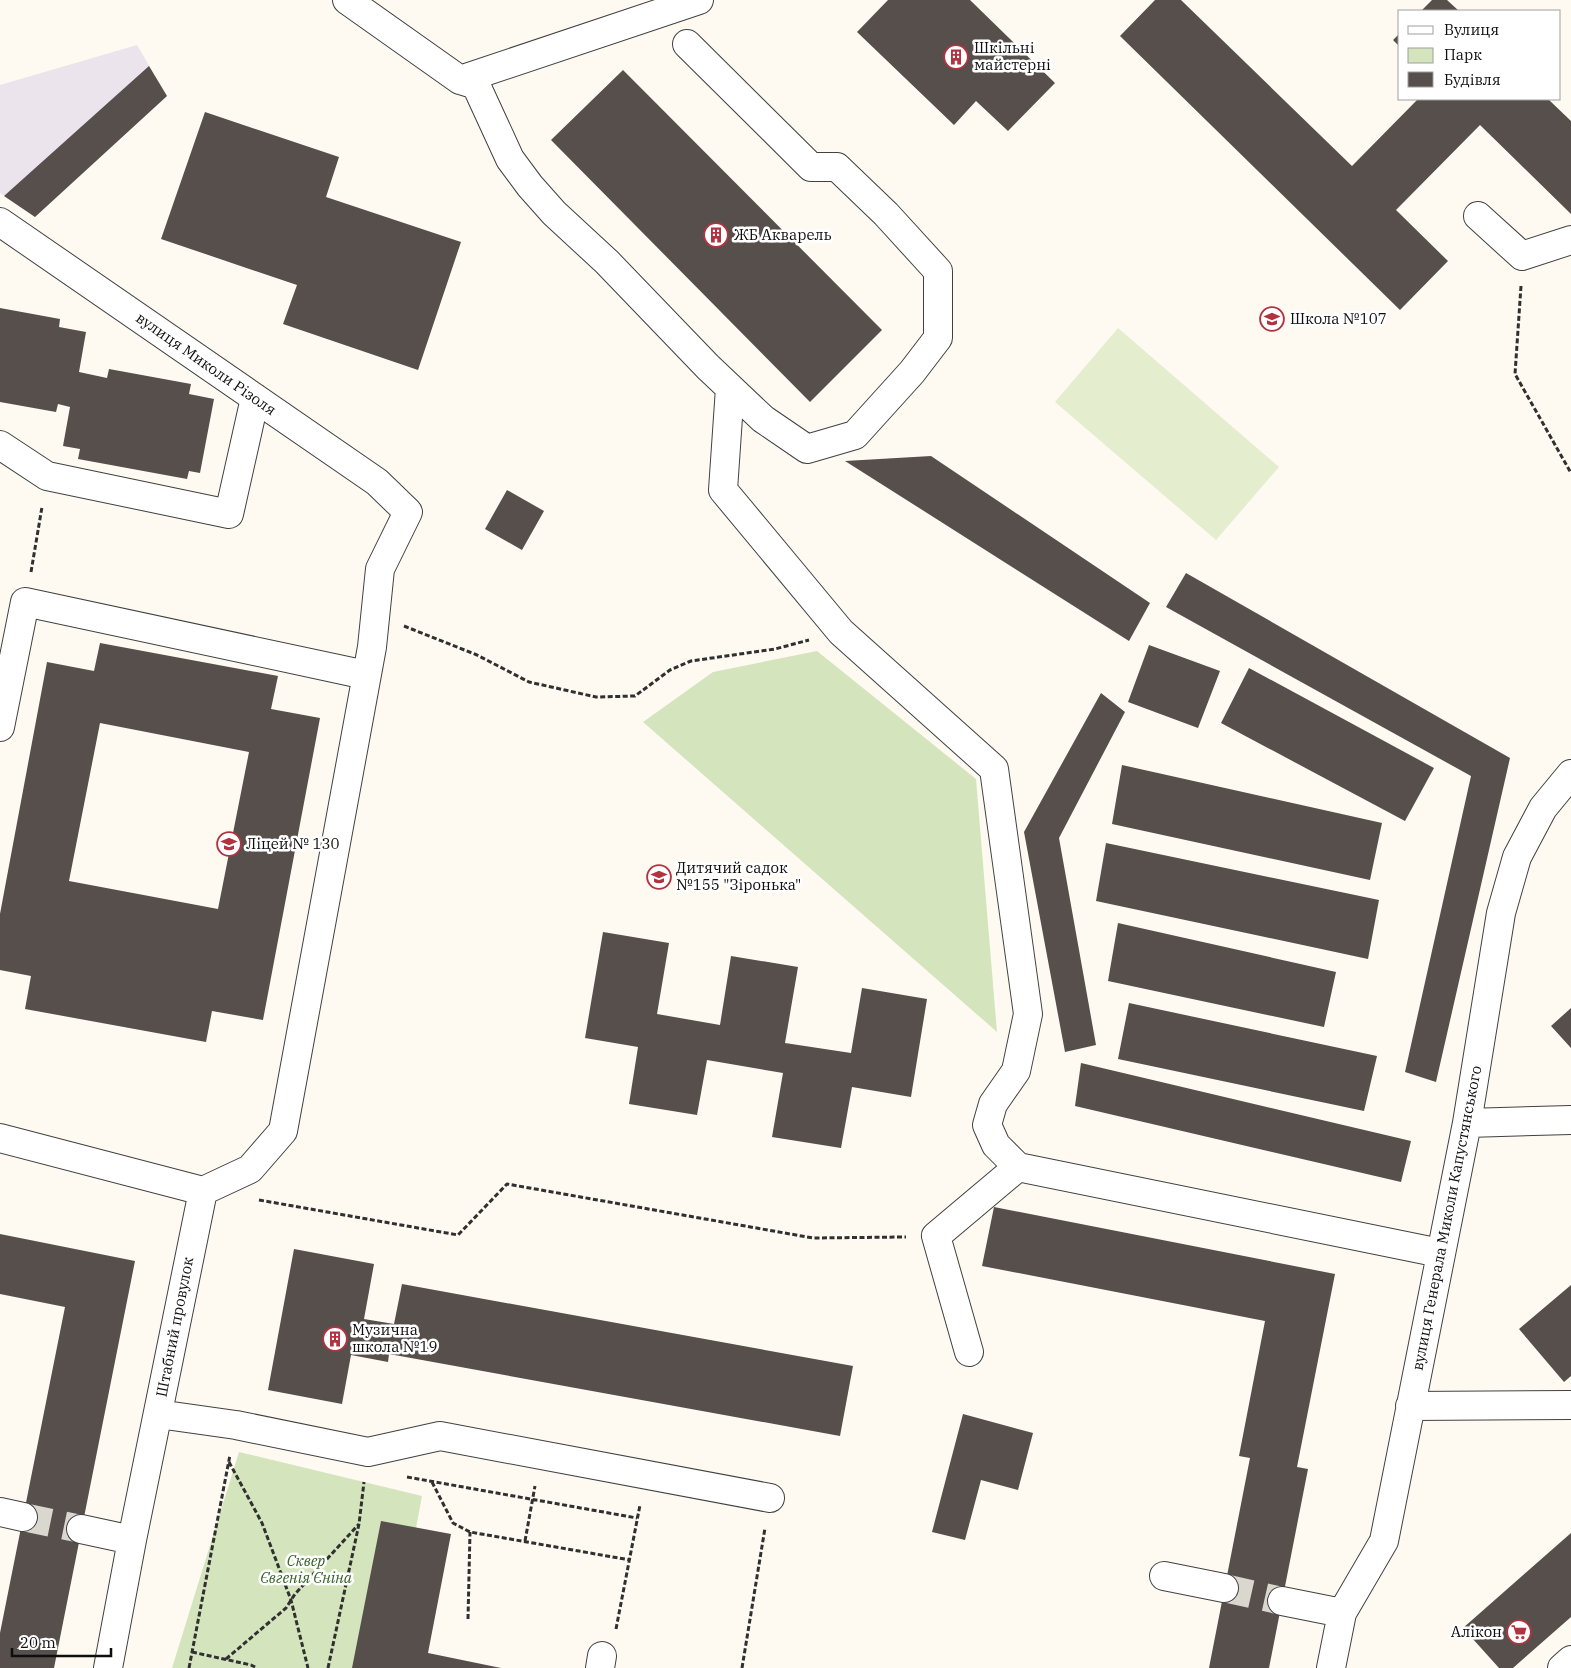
<svg xmlns="http://www.w3.org/2000/svg" width="1571" height="1668" viewBox="0 0 1571 1668" font-family="'IBM Plex Serif',serif">
  <style>
    .industrial { fill: #ebe4ec }
    .green { fill: #d4e5bd }
    .pitch { fill: #e4edce }
    .building { fill: #564f4c; fill-rule: evenodd }
    .lines { fill: none; stroke-linecap: round; stroke-linejoin: round }
    .minor-tunnel { stroke: #dad7cf; stroke-width: 28; stroke-dasharray: 28 14; stroke-linecap: butt }
    .minor-casing { stroke: #414141; stroke-width: 30 }
    .path { stroke: #303030; stroke-width: 3; stroke-dasharray: 5 2.5; stroke-linecap: butt }
    .minor { stroke: #fff; stroke-width: 28 }
    .labels { text-anchor: middle; stroke-width: 5; stroke-linejoin: round; paint-order: stroke }
    .poi-label { font-size: 15px; fill: #0e0e0e; stroke: #fff; text-anchor: start }
    .street-label { font-size: 15px; fill: #0e0e0e; stroke: #fff }
    .park-label { font-size: 15px; font-style: italic; fill: #346024; stroke: #fff }
  </style>
  <rect width="100%" height="100%" fill="#fefaf1"/>
  <path class="industrial" d="M137 45 167 96 35 217 0 193V85Z"/>
  <path class="green" d="M817 651 976 779 997 1032 643 722 713 672Z
    M239 1452 422 1496 390 1668H172Z"/>
  <path class="pitch" d="M1118 328 1279 467 1216 540 1055 402Z"/>
  <path class="building" d="M888 0H970L1055 83 1008 131 976 101 954 125 857 32Z
    M1155 0H1181L1352 166 1418 99H1548L1571 121V214L1480 125 1396 210 1448 261 1400 310 1120 36Z
    M1432 0H1447L1459 11H1421Z
    M1400 33V47L1393 40Z
    M149 66 167 96 35 217 4 196Z
    M623 70 882 330 810 402 551 140Z
    M205 112 339 157 326 197 461 242 418 370 283 324 297 285 161 239Z
    M0 308 60 319 59 327 86 332 79 372 107 378 109 369 191 384 189 394 214 399 200 473 189 471 187 479 78 459 80 449 63 446 70 407 58 404 56 412 0 402Z
    M931 456 1150 603 1129 641 845 461Z
    M507 490 544 511 522 550 485 529Z
    M1186 573 1510 758 1436 1082 1405 1072 1471 776 1166 607Z
    M100 643 278 676 271 709 320 718 263 1020 212 1011 206 1042 25 1009 31 976 0 970V914L47 662 94 671ZM100 723 249 752 218 909 69 881Z
    M1149 645 1220 671 1198 728 1128 702Z
    M1249 668 1434 768 1405 821 1221 723Z
    M1101 693 1125 712 1059 838 1096 1045 1065 1052 1024 832Z
    M1122 765 1382 823 1370 880 1112 824Z
    M1106 843 1379 900 1368 959 1096 901Z
    M1118 923 1336 972 1324 1027 1108 981Z
    M603 932 669 943 657 1014 720 1025 731 956 798 967 785 1043 851 1053 862 988 927 999 911 1097 852 1087 841 1148 772 1137 783 1073 707 1060 697 1115 629 1104 638 1047 585 1038Z
    M1129 1003 1377 1056 1364 1111 1118 1059Z
    M1571 1008V1048L1551 1026Z
    M1081 1063 1411 1141 1401 1182 1075 1106Z
    M994 1207 1335 1274 1297 1467 1308 1469 1269 1668H1209L1250 1458 1239 1456 1265 1321 982 1266Z
    M0 1234 135 1261 54 1668H0V1633L65 1307 0 1294Z
    M294 1249 374 1264 364 1319 394 1324 402 1284 853 1366 840 1436 389 1354 388 1362 351 1355 342 1404 268 1390Z
    M1571 1285V1376L1564 1382 1519 1329Z
    M963 1414 1033 1433 1018 1490 981 1480 965 1540 932 1532Z
    M381 1521 451 1534 428 1653 501 1668H352Z
    M1571 1533V1617L1513 1668H1499L1463 1628Z"/>
  <g class="lines">
    <path class="minor-tunnel" d="M23 1517 81 1529
      M1224 1588 1282 1601"/>
    <g class="minor-casing">
      <path id="minor" d="M347 0 460 80 476 85 510 159 530 186 554 213 607 262 708 367 763 419 807 449 855 435 912 372 938 338V271L886 214 837 167H811L687 44
        M460 80 699 0
        M1478 216 1522 256 1571 240
        M0 222 377 482 408 512 380 569 372 647 283 1131 250 1169 203 1191
        M730 388 723 490 841 632 994 769 1028 1014 1016 1071 993 1104 987 1125 996 1145 1018 1167 1440 1253
        M0 445 47 476 229 514 255 398
        M0 727 25 602 366 675
        M1467 1123 1571 1120
        M0 1138 203 1191 132 1540 108 1668
        M969 1352 936 1236 1018 1167
        M1410 1406 1571 1405
        M158 1414 236 1425 368 1452 440 1436 770 1498
        M0 1512 23 1517
        M81 1529 132 1540
        M1164 1576 1224 1588
        M1282 1601 1342 1613
        M600 1668 602 1656
        M1331 1668 1342 1613 1384 1541 1467 1123 1501 913 1517 857 1543 808 1571 774
        M1562 1668 1571 1660"/>
    </g>
    <path class="path" d="M1521 286 1515 374 1571 473
      M31 572 42 507
      M404 626 477 655 529 682 596 697 635 696 670 670 691 661 775 649 809 640
      M259 1200 458 1235 507 1184 813 1238 906 1237
      M229 1462 262 1523 291 1600 308 1668
      M407 1477 637 1518
      M432 1482 453 1523 470 1532 630 1560
      M525 1541 535 1486
      M468 1619 470 1532
      M616 1629 640 1505
      M192 1652 251 1665 257 1668
      M226 1659 286 1608 295 1594 359 1524
      M189 1668 230 1455
      M328 1668 359 1524 364 1482
      M742 1668 765 1528"/>
    <use href="#minor" class="minor"/>
  </g>
  <defs>
    <g id="building-ring" transform="scale(1.25)"><circle r="9.5" fill="#fff" stroke="#b23340" stroke-width="1.5"/><path d="M-4-6H4V6H1V3H-1V6H-4ZM-2.5-4.3h1.7v1.8h-1.7ZM.8-4.3h1.7v1.8H.8ZM-2.5-1h1.7V.8h-1.7ZM.8-1h1.7V.8H.8Z" fill="#b23340"/></g>
    <g id="school-ring" transform="scale(1.25)"><circle r="9.5" fill="#fff" stroke="#b23340" stroke-width="1.5"/><path d="M0-5L7-2L0 1L-7-2ZM-4 1L0 2.5L4 1V4Q0 6-4 4Z" fill="#b23340"/></g>
    <g id="supermarket-ring" transform="scale(1.25)"><circle r="9.5" fill="#fff" stroke="#b23340" stroke-width="1.5"/><path d="M-6-5.5h2.5l.6 2H6L4.5 2H-2.5L-4.4-4H-6ZM-1.5 3.2a1.3 1.3 0 1 0 .1 0ZM3 3.2a1.3 1.3 0 1 0 .1 0Z" fill="#b23340"/></g>
  </defs>
  <g fill-rule="evenodd">
    <use href="#building-ring" x="956" y="57"/>
    <use href="#building-ring" x="716" y="235"/>
    <use href="#school-ring" x="1272" y="319"/>
    <use href="#school-ring" x="229" y="844"/>
    <use href="#school-ring" x="659" y="877"/>
    <use href="#building-ring" x="335" y="1339"/>
    <use href="#supermarket-ring" x="1519" y="1632"/>
  </g>
  <g class="labels">
    <g class="poi-label">
      <text x="974" y="53">Шкільні<tspan x="974" dy="17">майстерні</tspan></text>
      <text x="734" y="240">ЖБ Акварель</text>
      <text x="1290" y="324">Школа №107</text>
      <text x="246" y="849">Ліцей № 130</text>
      <text x="676" y="873">Дитячий садок<tspan x="676" dy="17">№155 "Зіронька"</tspan></text>
      <text x="352" y="1335">Музична<tspan x="352" dy="17">школа №19</tspan></text>
      <text x="1502" y="1637" text-anchor="end">Алікон</text>
    </g>
    <g class="street-label">
      <text transform="translate(206 364) rotate(35)" y="5">вулиця Миколи Різоля</text>
      <text transform="translate(1447 1218) rotate(-79)" y="5">вулиця Генерала Миколи Капустянського</text>
      <text transform="translate(175 1327) rotate(-79)" y="5">Штабний провулок</text>
    </g>
    <g class="park-label">
      <text x="306" y="1566">Сквер<tspan x="306" dy="17">Євгенія Єніна</tspan></text>
    </g>
  </g>
  <rect x="1398" y="10" width="162" height="90" fill="#ffffff" stroke="#9f9f9f"/>
  <rect x="1408" y="26" width="25" height="8" fill="#ffffff" stroke="#9f9f9f"/>
  <text x="1444" y="35" font-size="15" fill="#0e0e0e">Вулиця</text>
  <rect x="1408" y="48" width="25" height="15" fill="#d4e5bd" stroke="#9f9f9f"/>
  <text x="1444" y="60" font-size="15" fill="#0e0e0e">Парк</text>
  <rect x="1408" y="72" width="25" height="15" fill="#564f4c" stroke="#9f9f9f"/>
  <text x="1444" y="85" font-size="15" fill="#0e0e0e">Будівля</text>
  <path d="M12 1648v8h99v-8" fill="none" stroke="#0e0e0e" stroke-width="2.5"/>
  <text x="20" y="1648" font-size="15" fill="#0e0e0e" stroke="#ffffff" stroke-width="4" paint-order="stroke">20 m</text>
</svg>
